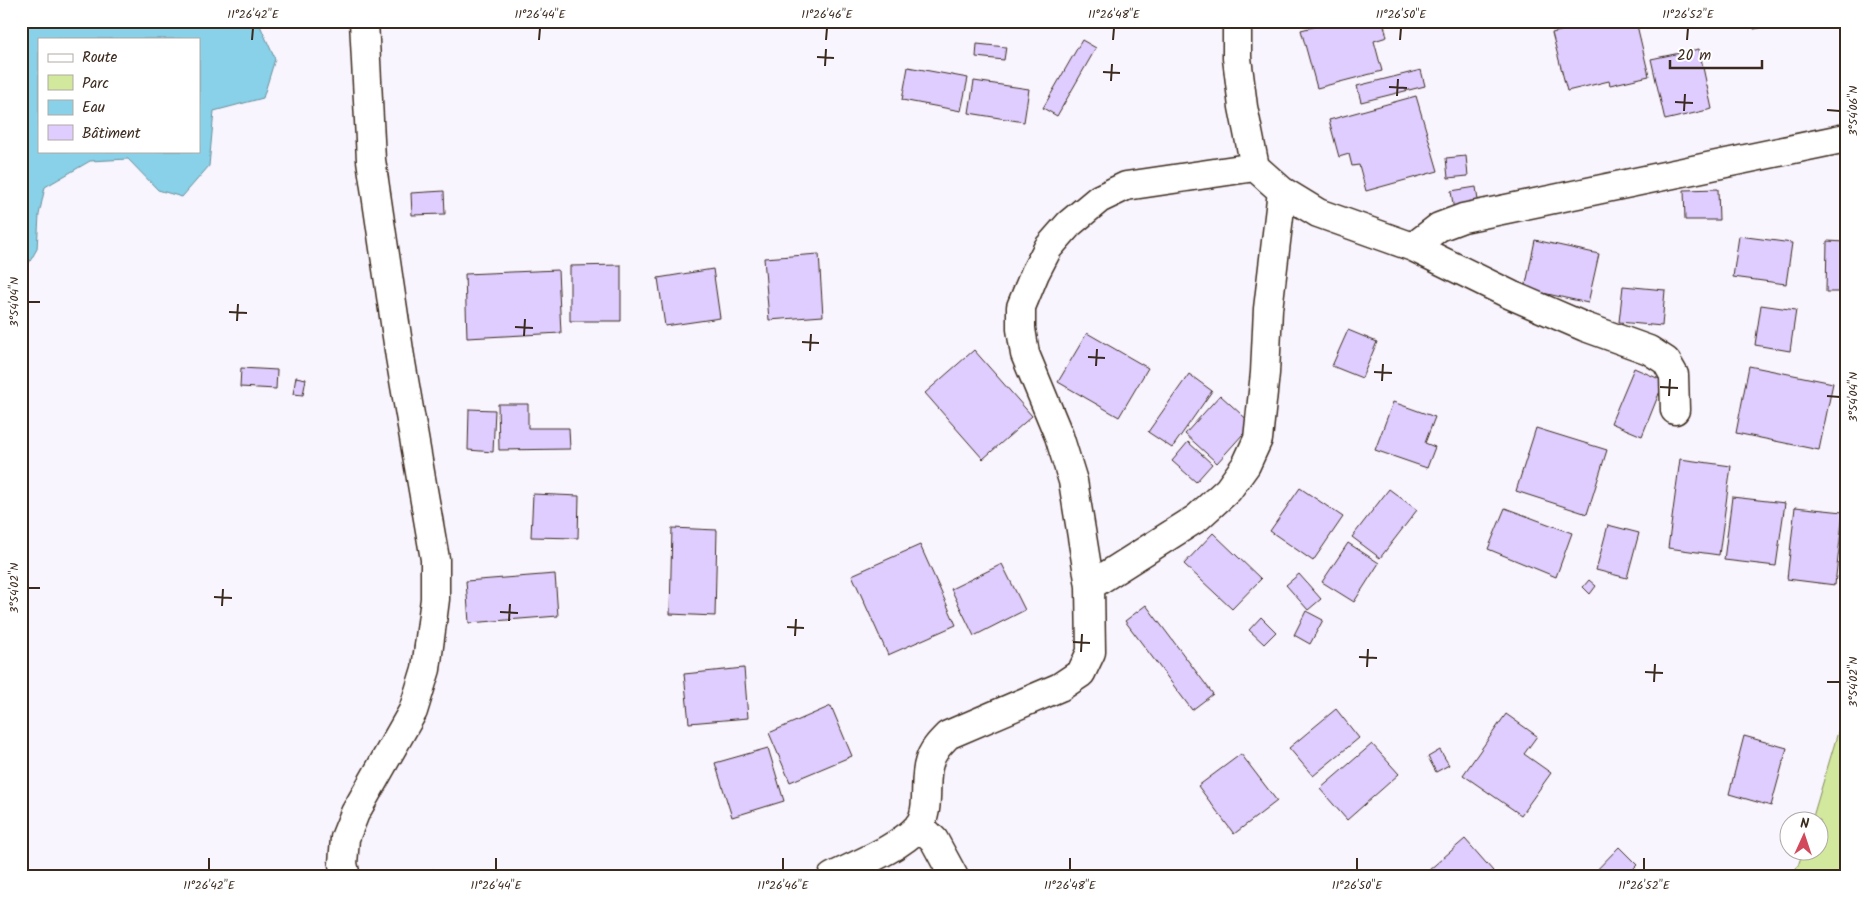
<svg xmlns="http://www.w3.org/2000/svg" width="1867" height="898" viewBox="0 0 1867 898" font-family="Kalam,sans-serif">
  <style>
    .green { fill: #d1e89d; stroke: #86895e }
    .water { fill: #88d1e8; stroke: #698e97; fill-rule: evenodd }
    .building { fill: #dfcdff; stroke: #3b2a1e }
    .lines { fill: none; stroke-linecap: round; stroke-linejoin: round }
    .minor-casing { stroke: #3b2a1e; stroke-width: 31 }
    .minor { stroke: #fff; stroke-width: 28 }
    .ticks { fill: none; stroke: #3b2a1e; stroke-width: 2 }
    .neatline { fill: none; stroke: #3b2a1e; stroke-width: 2 }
    .ticks-label { font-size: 12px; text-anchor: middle; fill: #3b2a1e }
  </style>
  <rect width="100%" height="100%" fill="#f9f5ff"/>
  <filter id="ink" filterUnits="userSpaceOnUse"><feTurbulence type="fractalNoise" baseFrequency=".02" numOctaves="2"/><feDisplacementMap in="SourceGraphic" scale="10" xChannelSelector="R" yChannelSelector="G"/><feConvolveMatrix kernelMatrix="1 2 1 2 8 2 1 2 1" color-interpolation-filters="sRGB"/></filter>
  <g filter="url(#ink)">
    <path class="green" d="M1846 705V877H1791L1798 866 1803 851 1820 850V820H1812Z"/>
    <path class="water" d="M21 21H258L275 59 263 98 214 111 209 166 182 197 158 190 128 159 90 161 45 187 39 215 37 249 21 277ZM39 39H199V151H39Z"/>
    <path class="building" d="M1316 21H1383L1387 37 1374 41 1382 71 1317 88 1301 30 1317 26Z
      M1600 21H1636L1649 76 1610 85 1609 81 1567 91 1552 33Z
      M1752 21H1796L1754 29Z
      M1082 40 1096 48 1057 116 1043 108Z
      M977 44 1006 47 1004 60 976 57Z
      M1699 49 1712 109 1665 120 1651 59Z
      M908 67 968 78 961 111 902 100Z
      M1421 70 1425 86 1361 102 1357 86Z
      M974 81 1029 89 1024 122 969 113Z
      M1416 96 1438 171 1366 191 1359 165 1352 166 1349 154 1339 157 1329 120Z
      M1466 156 1468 176 1448 178 1446 158Z
      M1476 187 1479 207 1454 211 1451 191Z
      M1718 189 1719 220H1685L1684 190Z
      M444 191 445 214 412 215 411 193Z
      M1739 236 1792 243 1786 284 1733 277Z
      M1535 240 1599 254 1588 303 1525 289Z
      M1827 241 1846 242V292H1826Z
      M819 254 823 316 769 320 764 258Z
      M621 265V321H570V266Z
      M713 269 720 318 665 326 658 278Z
      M558 270 561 333 467 338 465 274Z
      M1623 286 1665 290 1662 326 1619 322Z
      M1761 305 1796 310 1790 351 1755 345Z
      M1348 330 1377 342 1362 378 1332 366Z
      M1087 333 1148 368 1119 417 1058 382Z
      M974 350 1032 416 983 459 925 393Z
      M1749 366 1833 383 1819 450 1736 433Z
      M241 368 277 370 276 389 240 387Z
      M1634 368 1664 381 1642 436 1611 423Z
      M1189 374 1212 391 1172 448 1148 432Z
      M296 377 306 379 303 395 293 394Z
      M1220 395 1252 424 1217 463 1185 434Z
      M1393 402 1435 417 1425 443 1435 447 1427 468 1375 450Z
      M498 404H528V428H569L570 449 499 450Z
      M469 409 495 410 493 452 468 450Z
      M1536 428 1607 450 1587 514 1516 491Z
      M1188 442 1212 464 1196 482 1172 461Z
      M1680 459 1731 466 1719 555 1668 548Z
      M1300 488 1343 517 1313 561 1270 531Z
      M1389 489 1417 510 1380 558 1352 537Z
      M533 494 579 496 578 538 531 537Z
      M1732 497 1785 503 1776 566 1724 560Z
      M1795 507 1843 512 1835 585 1787 579Z
      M1505 508 1572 533 1556 577 1488 549Z
      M1608 525 1639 533 1627 578 1596 570Z
      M672 528 717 530 715 616 670 614Z
      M1213 533 1261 579 1232 609 1184 564Z
      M1348 543 1379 563 1354 602 1322 582Z
      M920 545 956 625 888 655 852 575Z
      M1002 564 1025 610 974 636 951 589Z
      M555 574 558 616 469 623 466 581Z
      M1299 574 1321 599 1308 610 1286 585Z
      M1589 580 1596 586 1590 594 1583 587Z
      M1146 605 1213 694 1192 710 1125 621Z
      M1306 611 1323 620 1310 644 1294 635Z
      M1261 617 1276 632 1264 644 1249 630Z
      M744 668 748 718 689 723 684 674Z
      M831 706 852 756 790 782 769 733Z
      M1336 709 1359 738 1313 776 1289 748Z
      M1506 714 1537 736 1524 754 1551 773 1521 815 1463 775Z
      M1744 736 1787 748 1771 806 1729 794Z
      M1372 744 1399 774 1347 820 1320 789Z
      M768 748 784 801 732 817 715 763Z
      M1440 750 1449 765 1436 772 1428 757Z
      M1241 754 1277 801 1234 834 1198 786Z
      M1465 839 1493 871 1487 877H1421Z
      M1619 847 1637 865 1625 877H1590Z
      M434 869 438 877H420Z"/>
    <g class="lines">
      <g class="minor-casing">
        <path id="minor" d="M1237 21V58L1243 107 1255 167 1282 191 1318 213 1413 247 1511 295 1585 327 1649 350 1666 361 1674 375 1675 410
          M1413 247 1439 227 1463 218 1846 138
          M1090 586 1197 518 1228 490 1246 465 1258 439 1265 373 1268 309 1282 191
          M919 825 934 840 954 877
          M346 877 343 864 345 838 355 813 413 711 426 669 435 599V559L400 357 371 160 364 21
          M832 877C858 864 899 848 918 827 931 811 923 781 929 763 932 751 940 743 948 735L1060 687 1081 673 1091 652 1090 586 1073 481 1059 436 1025 354 1021 329V307L1035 273 1048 248 1069 224 1099 199 1126 186 1255 167"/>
      </g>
      <use href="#minor" class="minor"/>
    </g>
  </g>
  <path class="ticks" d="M252 40 253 28M539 40 540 28M826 40 827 28M1113 40 1114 28M1400 40 1401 28M1687 40 1688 28M817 57 834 58M825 66 826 49M1103 72 1120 73M1111 81 1112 64M1389 87 1407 88M1397 96 1398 79M1675 102 1693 103M1827 110 1840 111M1684 111 1685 94M28 302H40M229 312 247 313M237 321 238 304M515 327 533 328M524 336 525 319M802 342 819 343M810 351 811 334M1088 357 1105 358M1096 366 1097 349M1374 372 1392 373M1382 381 1383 364M1660 387 1678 388M1669 396 1670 379M1827 396 1840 397M28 588H40M214 597 232 598M222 606 223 589M500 612 518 613M509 621 510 604M787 627 804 628M795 636 796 619M1073 642 1090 643M1081 652 1082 634M1359 657 1377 658M1367 667 1368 649M1645 672 1663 673M1654 682 1655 664M1827 682H1840M209 870V858M496 870V858M783 870V858M1070 870V858M1357 870V858M1644 870V858"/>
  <rect width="1867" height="898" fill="none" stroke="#fff" stroke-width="55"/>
  <rect x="38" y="38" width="162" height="115" fill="#ffffff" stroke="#b1aaa5"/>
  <rect x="48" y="54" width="25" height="8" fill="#ffffff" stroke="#b1aaa5"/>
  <text x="82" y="62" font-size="15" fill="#3b2a1e">Route</text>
  <rect x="48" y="75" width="25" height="15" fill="#d1e89d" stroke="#b1aaa5"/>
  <text x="82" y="88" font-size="15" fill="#3b2a1e">Parc</text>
  <rect x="48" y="100" width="25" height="15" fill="#88d1e8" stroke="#b1aaa5"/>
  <text x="82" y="112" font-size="15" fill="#3b2a1e">Eau</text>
  <rect x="48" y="125" width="25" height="15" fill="#dfcdff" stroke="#b1aaa5"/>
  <text x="82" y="138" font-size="15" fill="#3b2a1e">Bâtiment</text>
  <g transform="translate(1804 836) rotate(3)"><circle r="24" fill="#ffffff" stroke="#b1aaa5"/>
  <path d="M0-4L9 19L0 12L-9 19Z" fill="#d1495b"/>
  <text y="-8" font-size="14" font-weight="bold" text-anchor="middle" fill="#3b2a1e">N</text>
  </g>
  <path d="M1670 60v8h92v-8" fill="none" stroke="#3b2a1e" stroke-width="2.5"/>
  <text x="1677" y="60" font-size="15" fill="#3b2a1e" stroke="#ffffff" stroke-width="4" paint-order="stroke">20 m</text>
  <rect x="28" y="28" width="1812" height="842" class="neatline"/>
  <g class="ticks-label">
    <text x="253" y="18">11°26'42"E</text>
    <text x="540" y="18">11°26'44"E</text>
    <text x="827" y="18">11°26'46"E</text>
    <text x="1114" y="18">11°26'48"E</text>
    <text x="1401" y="18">11°26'50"E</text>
    <text x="1688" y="18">11°26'52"E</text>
    <text transform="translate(1853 111) rotate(-90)" y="4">3°54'06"N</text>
    <text transform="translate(14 302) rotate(-90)" y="4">3°54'04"N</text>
    <text transform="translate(1853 397) rotate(-90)" y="4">3°54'04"N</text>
    <text transform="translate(14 588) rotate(-90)" y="4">3°54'02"N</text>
    <text transform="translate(1853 682) rotate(-90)" y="4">3°54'02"N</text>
    <text x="209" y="889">11°26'42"E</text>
    <text x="496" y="889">11°26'44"E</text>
    <text x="783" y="889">11°26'46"E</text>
    <text x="1070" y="889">11°26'48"E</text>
    <text x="1357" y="889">11°26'50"E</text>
    <text x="1644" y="889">11°26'52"E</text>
  </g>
</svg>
